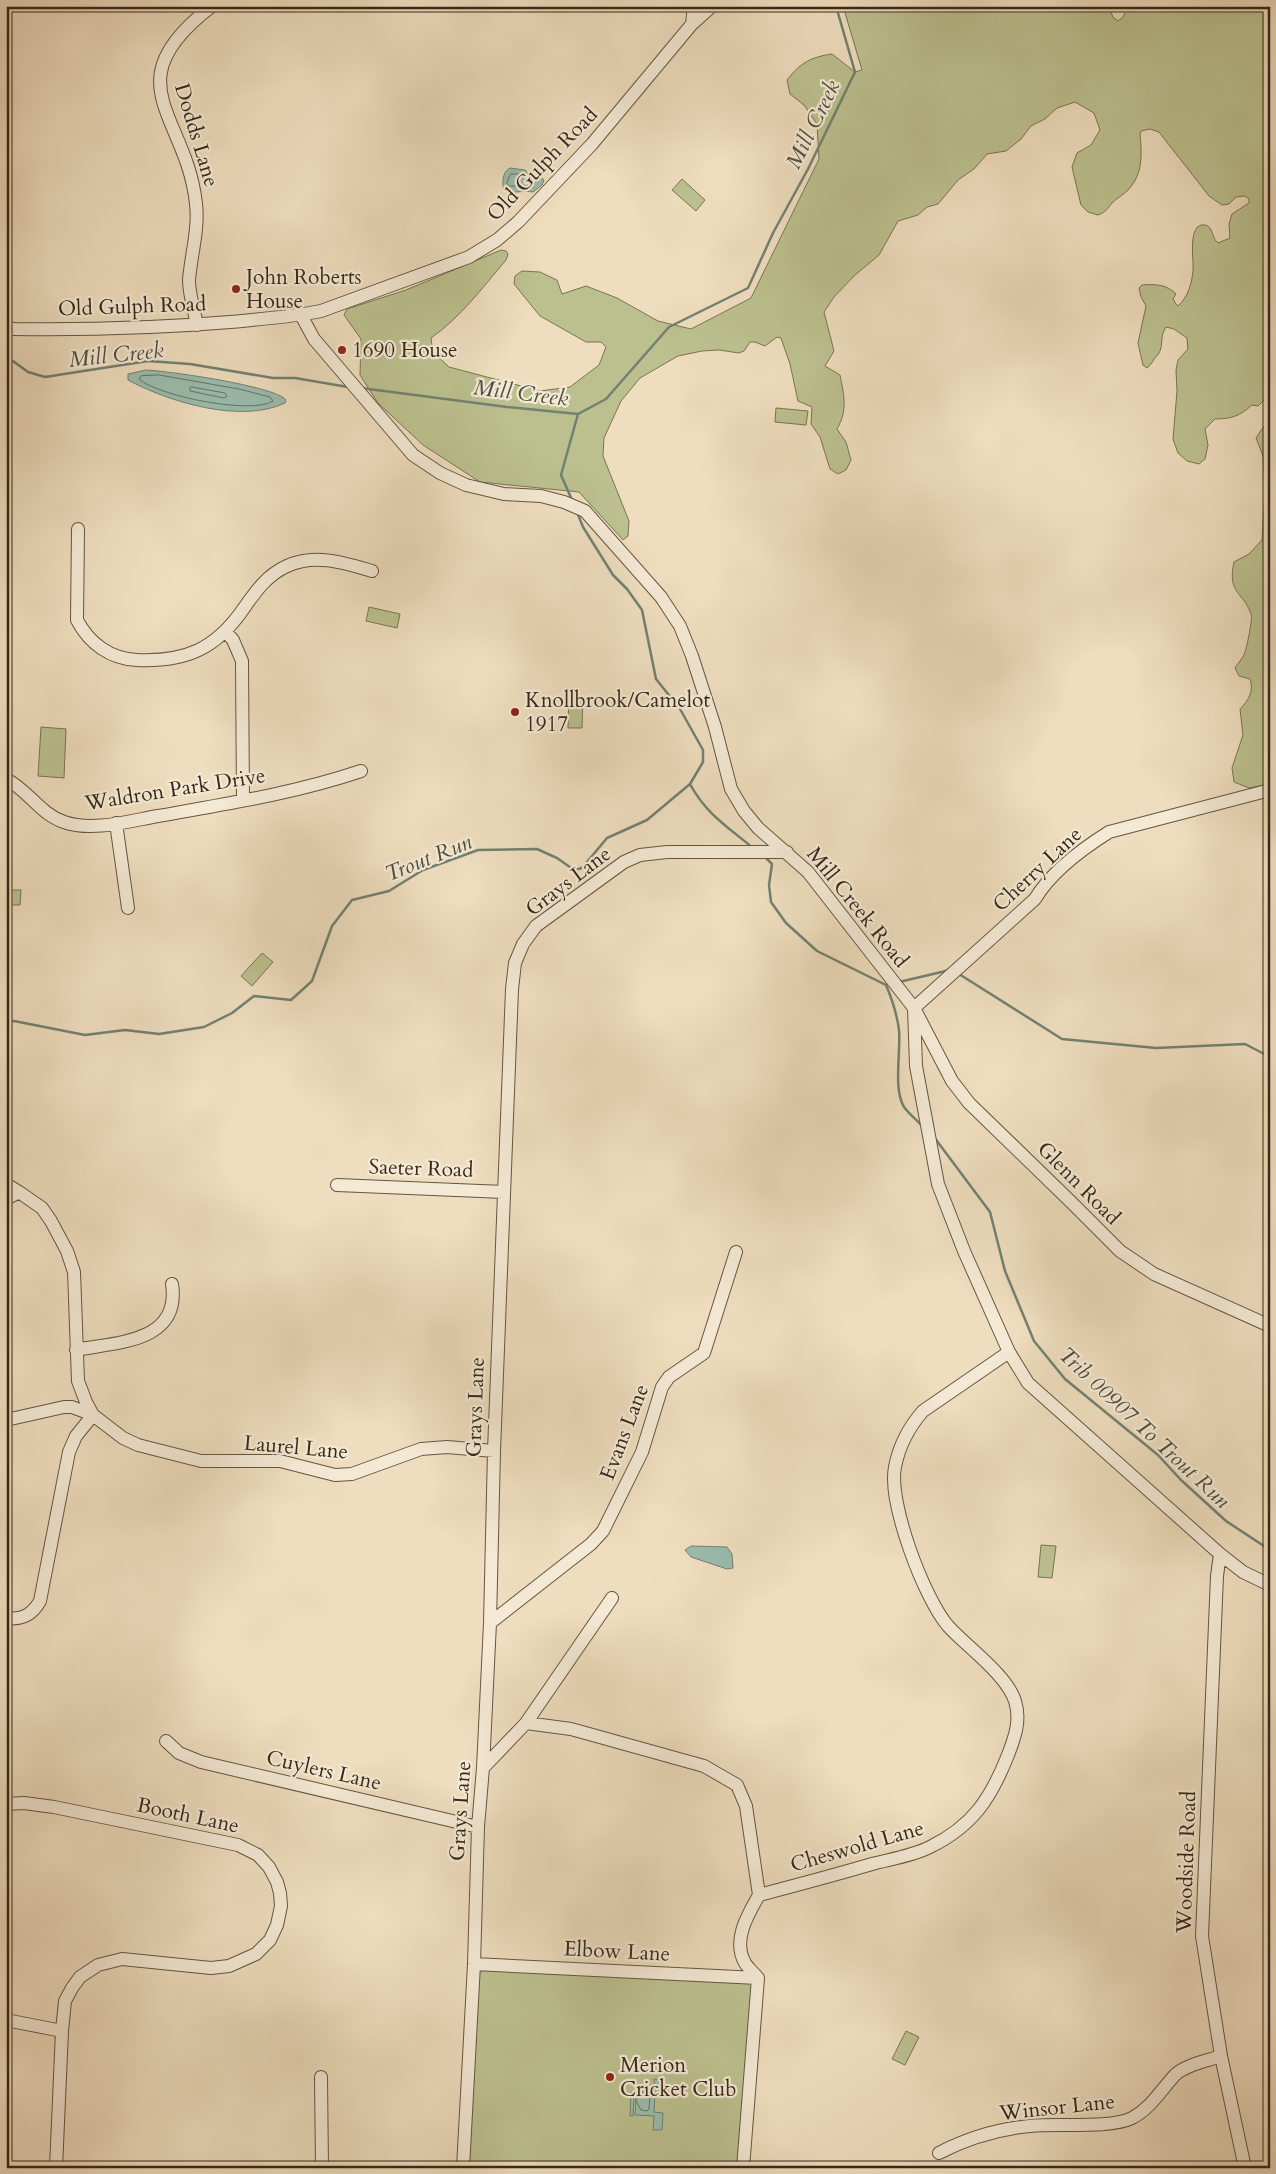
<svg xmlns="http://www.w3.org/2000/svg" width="1276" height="2174" viewBox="0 0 1276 2174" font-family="Cardo,serif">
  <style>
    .green { fill: #bcc08f; stroke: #7a7454 }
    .water { fill: #9abcad; stroke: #728171 }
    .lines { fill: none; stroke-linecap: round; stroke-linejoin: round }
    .shore { stroke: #687262; stroke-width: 1 }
    .stream { stroke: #728171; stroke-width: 2.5 }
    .minor-casing { stroke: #655542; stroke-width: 14 }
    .minor { stroke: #f4e9d5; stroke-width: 12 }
    .poi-dot { fill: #8f2418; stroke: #f4e9d5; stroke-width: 2 }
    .labels { text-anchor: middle; stroke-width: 4.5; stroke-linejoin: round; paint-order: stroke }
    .street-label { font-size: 21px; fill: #372818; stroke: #f4e9d5 }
    .poi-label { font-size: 21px; fill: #372818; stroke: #f4e9d5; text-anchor: start }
    .water-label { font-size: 22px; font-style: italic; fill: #504d3d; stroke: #f4e9d5 }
  </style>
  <rect width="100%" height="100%" fill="#eeddbe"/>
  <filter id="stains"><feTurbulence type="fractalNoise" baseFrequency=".004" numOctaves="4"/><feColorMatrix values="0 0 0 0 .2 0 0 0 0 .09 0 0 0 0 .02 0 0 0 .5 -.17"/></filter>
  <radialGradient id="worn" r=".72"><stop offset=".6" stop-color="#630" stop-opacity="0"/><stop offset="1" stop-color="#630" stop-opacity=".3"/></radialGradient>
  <path class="green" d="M843 6H1108L1113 17 1118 21 1123 17 1128 6H1270V353L1267 373 1270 377V394L1258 406 1252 405C1240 416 1231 419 1215 419L1205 429 1208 445 1205 459 1199 464 1187 461 1178 453 1173 439 1177 391 1176 370 1178 360 1188 349 1187 338 1174 329 1166 327C1158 338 1166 348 1155 358 1152 362 1151 365 1147 368L1143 365 1138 343 1146 306 1141 297 1139 288 1142 285C1155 284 1166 284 1176 294L1173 299 1176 304 1178 306C1188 297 1192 283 1193 270 1194 261 1187 222 1205 225 1213 226 1212 239 1218 243L1230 238 1229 224 1232 214 1249 203V199L1245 196 1236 197 1229 204 1222 205 1209 196 1159 132 1150 129 1141 131 1140 134C1142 155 1143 174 1128 190 1123 195 1117 198 1112 203 1107 209 1106 212 1098 215L1088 212 1081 205 1072 167 1077 153 1091 145 1100 130 1094 113 1075 102 1057 108 1045 119 1031 126 1021 139 1006 151 987 154 974 169 958 180 938 204 927 207 918 215 898 221 879 255 854 276 834 297 824 312 834 351 825 366 840 375C844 395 848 410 837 429L846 442 851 460 846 470 838 474 830 469 820 437 811 424 812 407 798 401 790 364 781 338 777 337 765 346 755 342H750L744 351 739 353 719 350 702 351 678 356 640 378 621 401 604 438 603 456 629 521 628 536 623 540 579 492 480 482 423 445 378 403 360 375 361 339 344 315 347 309 406 290 501 250 506 251 508 254 506 260C483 287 461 317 431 338L433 352 449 367 540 391 570 387 599 365 606 347 601 342H586L540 316 514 284 515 276 522 271 540 272 557 280 562 294 586 286 617 298 658 321 691 329 751 298 819 159 817 124 804 105 790 94 787 80C800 63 811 57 832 54L855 72 862 70Z
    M682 179 705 200 696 211 672 190Z
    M776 408 808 411 806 425 775 422Z
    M1270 417V784L1249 788 1234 782 1232 768 1243 735 1240 709C1249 700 1254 691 1250 679L1239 676 1235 668C1238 663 1244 657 1245 652 1247 646 1253 618 1251 614 1243 591 1227 594 1234 562L1249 554 1262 540 1265 490 1263 456 1256 438Z
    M369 607 400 614 397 628 366 621Z
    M569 696 583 697 582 728H568Z
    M41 727 66 729 64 778 38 776Z
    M6 890H21L20 905H6Z
    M262 953 273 962 252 986 241 976Z
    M1041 1545 1056 1546 1052 1578 1038 1577Z
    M474 1964 758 1978 743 2168H464Z
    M906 2031 919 2037 905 2065 892 2059Z"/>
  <path class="water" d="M510 168 525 170 529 175H539L544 180 542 185 533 192C523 190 512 194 504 191 502 183 502 172 510 168Z
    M146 370C168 371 275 386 286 400L285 403C241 424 169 402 128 380V374Z
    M691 1546 727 1547 732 1554 733 1568 727 1569 691 1557 685 1550Z
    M654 2079 660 2080 659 2093H655L654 2112 663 2113 662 2130H653L654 2116 635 2115 636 2097H634L633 2116H630L631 2092 636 2094 637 2086H655Z"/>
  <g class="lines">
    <path class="shore" d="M511 174H522L527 179 533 180 534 183 530 186H509L507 183Z
      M159 375 239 389 270 397 273 401C252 415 158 396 139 379L141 376Z
      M192 387 225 393 227 396 224 398 190 391V388Z
      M644 2091 650 2093 649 2109 647 2111 641 2110 636 2101Z"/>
    <path class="stream" d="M6 356 28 372 45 377 148 361 190 364 273 378H295L348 387
      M361 388 507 407 578 414 606 399 669 327 748 288 773 233 808 169 855 72 836 6
      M572 500 561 475 578 414
      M690 784C706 814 728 827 753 848
      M765 857 772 864 769 885 771 902 786 923 817 951 886 985C892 999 897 1015 899 1030 901 1052 893 1089 904 1107 909 1114 917 1120 923 1127
      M959 974 1062 1039 1156 1048 1245 1044 1270 1057
      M899 982 950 970
      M6 1023 14 1021 85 1035 125 1030 159 1034 204 1027 232 1013 254 996 291 1000 312 981 332 926 352 900 389 891 423 870 478 850 537 849 557 858 574 870 582 868 607 838 647 820 690 784 703 762V750L680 709 656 679 642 610 627 589 613 575 583 527 577 512
      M934 1137 990 1212 1005 1271 1034 1341 1065 1379 1158 1455 1181 1480 1226 1521 1270 1550"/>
    <g class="minor-casing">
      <path id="minor" d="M692 24 694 6
        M301 315 314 339 413 455 440 473 466 485 504 494 541 496 564 502 585 511 661 597 680 626 692 656 715 727 731 789 744 811 758 828 808 872 914 1008 916 1066 938 1184 964 1251 1009 1352 1028 1383 1220 1554 1243 1572 1270 1585
        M197 325C194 310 189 294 189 280 191 255 199 229 196 204 187 115 111 83 212 6
        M6 327 14 329C87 330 158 328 230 322 261 319 291 317 321 311L469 257 497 240 518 222 592 144 692 24 712 6
        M78 529 77 620C89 643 110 659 137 660 186 662 216 649 244 608 256 591 267 575 287 566 315 553 345 563 372 571
        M225 631 233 640 242 661 243 800
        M6 779C28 790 40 814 64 822 92 832 129 821 158 816 226 804 296 793 361 771
        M1270 790 1109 832C1082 849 1051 872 1035 899L914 1008 952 1081 969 1103 1071 1202 1120 1251 1154 1274 1270 1326
        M116 823 128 908
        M6 1184 19 1192
        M337 1185 504 1192
        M6 1199 19 1192 42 1208 51 1221 67 1251 74 1272 78 1381 86 1402 93 1415 123 1438 138 1445 201 1461H280L335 1475 352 1474 421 1449 447 1447 494 1451
        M76 1350C116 1342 181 1343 172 1284
        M6 1420 64 1407H72L93 1415
        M1220 1554 1217 1576 1202 1936 1221 2056 1245 2168
        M6 1618C22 1620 32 1615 40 1601L69 1452 76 1436 93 1415
        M490 1623 591 1544 603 1531 642 1452 662 1387 669 1377 704 1353 736 1252
        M526 1723 612 1598
        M166 1741 179 1753 201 1762 478 1827
        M483 1768 526 1723 571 1729 704 1766 737 1785 746 1806 759 1895
        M6 1804 24 1803 54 1807 238 1845 258 1855 269 1867 277 1882 280 1893 281 1906 277 1925 270 1940 256 1954 229 1966 211 1968 122 1959 98 1965 80 1977 72 1988 65 2001 62 2031 56 2168
        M474 1964 758 1978
        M6 2020 62 2031
        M321 2077 322 2168
        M939 2153C966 2139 998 2129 1030 2126 1056 2123 1110 2129 1132 2118 1151 2108 1161 2090 1175 2075 1185 2065 1207 2061 1221 2056
        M463 2168 474 1964 478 1827 483 1768 490 1623 494 1451 512 989 515 963 523 944 536 926 624 862 640 855 667 852H787
        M743 2168 758 1978C754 1973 748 1968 745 1963 732 1940 748 1914 759 1895 797 1885 835 1875 872 1864 891 1859 912 1856 930 1847 973 1826 991 1798 1008 1755 1015 1737 1021 1720 1015 1701 1007 1675 967 1647 948 1626 924 1598 888 1503 895 1467 899 1446 909 1427 923 1411L1009 1352"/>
    </g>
    <use href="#minor" class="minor"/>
  </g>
  <g class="poi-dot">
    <circle cx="236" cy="289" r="5"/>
    <circle cx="342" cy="350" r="5"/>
    <circle cx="515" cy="712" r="5"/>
    <circle cx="610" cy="2077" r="5"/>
  </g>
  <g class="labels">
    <g class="street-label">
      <text transform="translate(197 135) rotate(73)" y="7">Dodds Lane</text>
      <text transform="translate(542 164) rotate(-46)" y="7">Old Gulph Road</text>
      <text transform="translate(132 306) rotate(-2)" y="7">Old Gulph Road</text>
      <text transform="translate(175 789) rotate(-9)" y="7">Waldron Park Drive</text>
      <text transform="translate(1037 869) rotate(-43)" y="7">Cherry Lane</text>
      <text transform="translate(568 881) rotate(-37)" y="7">Grays Lane</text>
      <text transform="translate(858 907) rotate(51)" y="7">Mill Creek Road</text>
      <text transform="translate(421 1168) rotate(2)" y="7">Saeter Road</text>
      <text transform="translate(1079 1183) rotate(45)" y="7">Glenn Road</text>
      <text transform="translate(475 1407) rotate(-88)" y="7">Grays Lane</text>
      <text transform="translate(624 1432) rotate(-69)" y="7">Evans Lane</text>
      <text transform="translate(296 1447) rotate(5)" y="7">Laurel Lane</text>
      <text transform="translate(324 1770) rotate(13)" y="7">Cuylers Lane</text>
      <text transform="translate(460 1811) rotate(-86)" y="7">Grays Lane</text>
      <text transform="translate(188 1815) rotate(12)" y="7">Booth Lane</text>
      <text transform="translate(857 1846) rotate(-16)" y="7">Cheswold Lane</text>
      <text transform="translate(1186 1862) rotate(-88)" y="7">Woodside Road</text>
      <text transform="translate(617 1951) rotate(3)" y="7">Elbow Lane</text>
      <text transform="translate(1057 2107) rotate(-6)" y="7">Winsor Lane</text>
    </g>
    <g class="poi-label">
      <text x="246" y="284">John Roberts<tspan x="246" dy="24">House</tspan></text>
      <text x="352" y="357">1690 House</text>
      <text x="525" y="707">Knollbrook/Camelot<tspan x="525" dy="24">1917</tspan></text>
      <text x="620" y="2072">Merion<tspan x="620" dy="24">Cricket Club</tspan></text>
    </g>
    <g class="water-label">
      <text transform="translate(812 124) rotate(-64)" y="8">Mill Creek</text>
      <text transform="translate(116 354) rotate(-6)" y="8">Mill Creek</text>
      <text transform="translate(521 392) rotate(7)" y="8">Mill Creek</text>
      <text transform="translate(428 857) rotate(-22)" y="8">Trout Run</text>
      <text transform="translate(1145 1427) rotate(43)" y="8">Trib 00907 To Trout Run</text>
    </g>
  </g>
  <rect width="1276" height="2174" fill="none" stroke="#eeddbe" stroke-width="25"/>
  <rect x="8" y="8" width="1261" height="2159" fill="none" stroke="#372818" stroke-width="2.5"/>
  <rect x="12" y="12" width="1251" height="2149" fill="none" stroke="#372818"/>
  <rect width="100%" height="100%" filter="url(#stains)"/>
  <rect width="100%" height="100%" fill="url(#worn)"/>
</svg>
